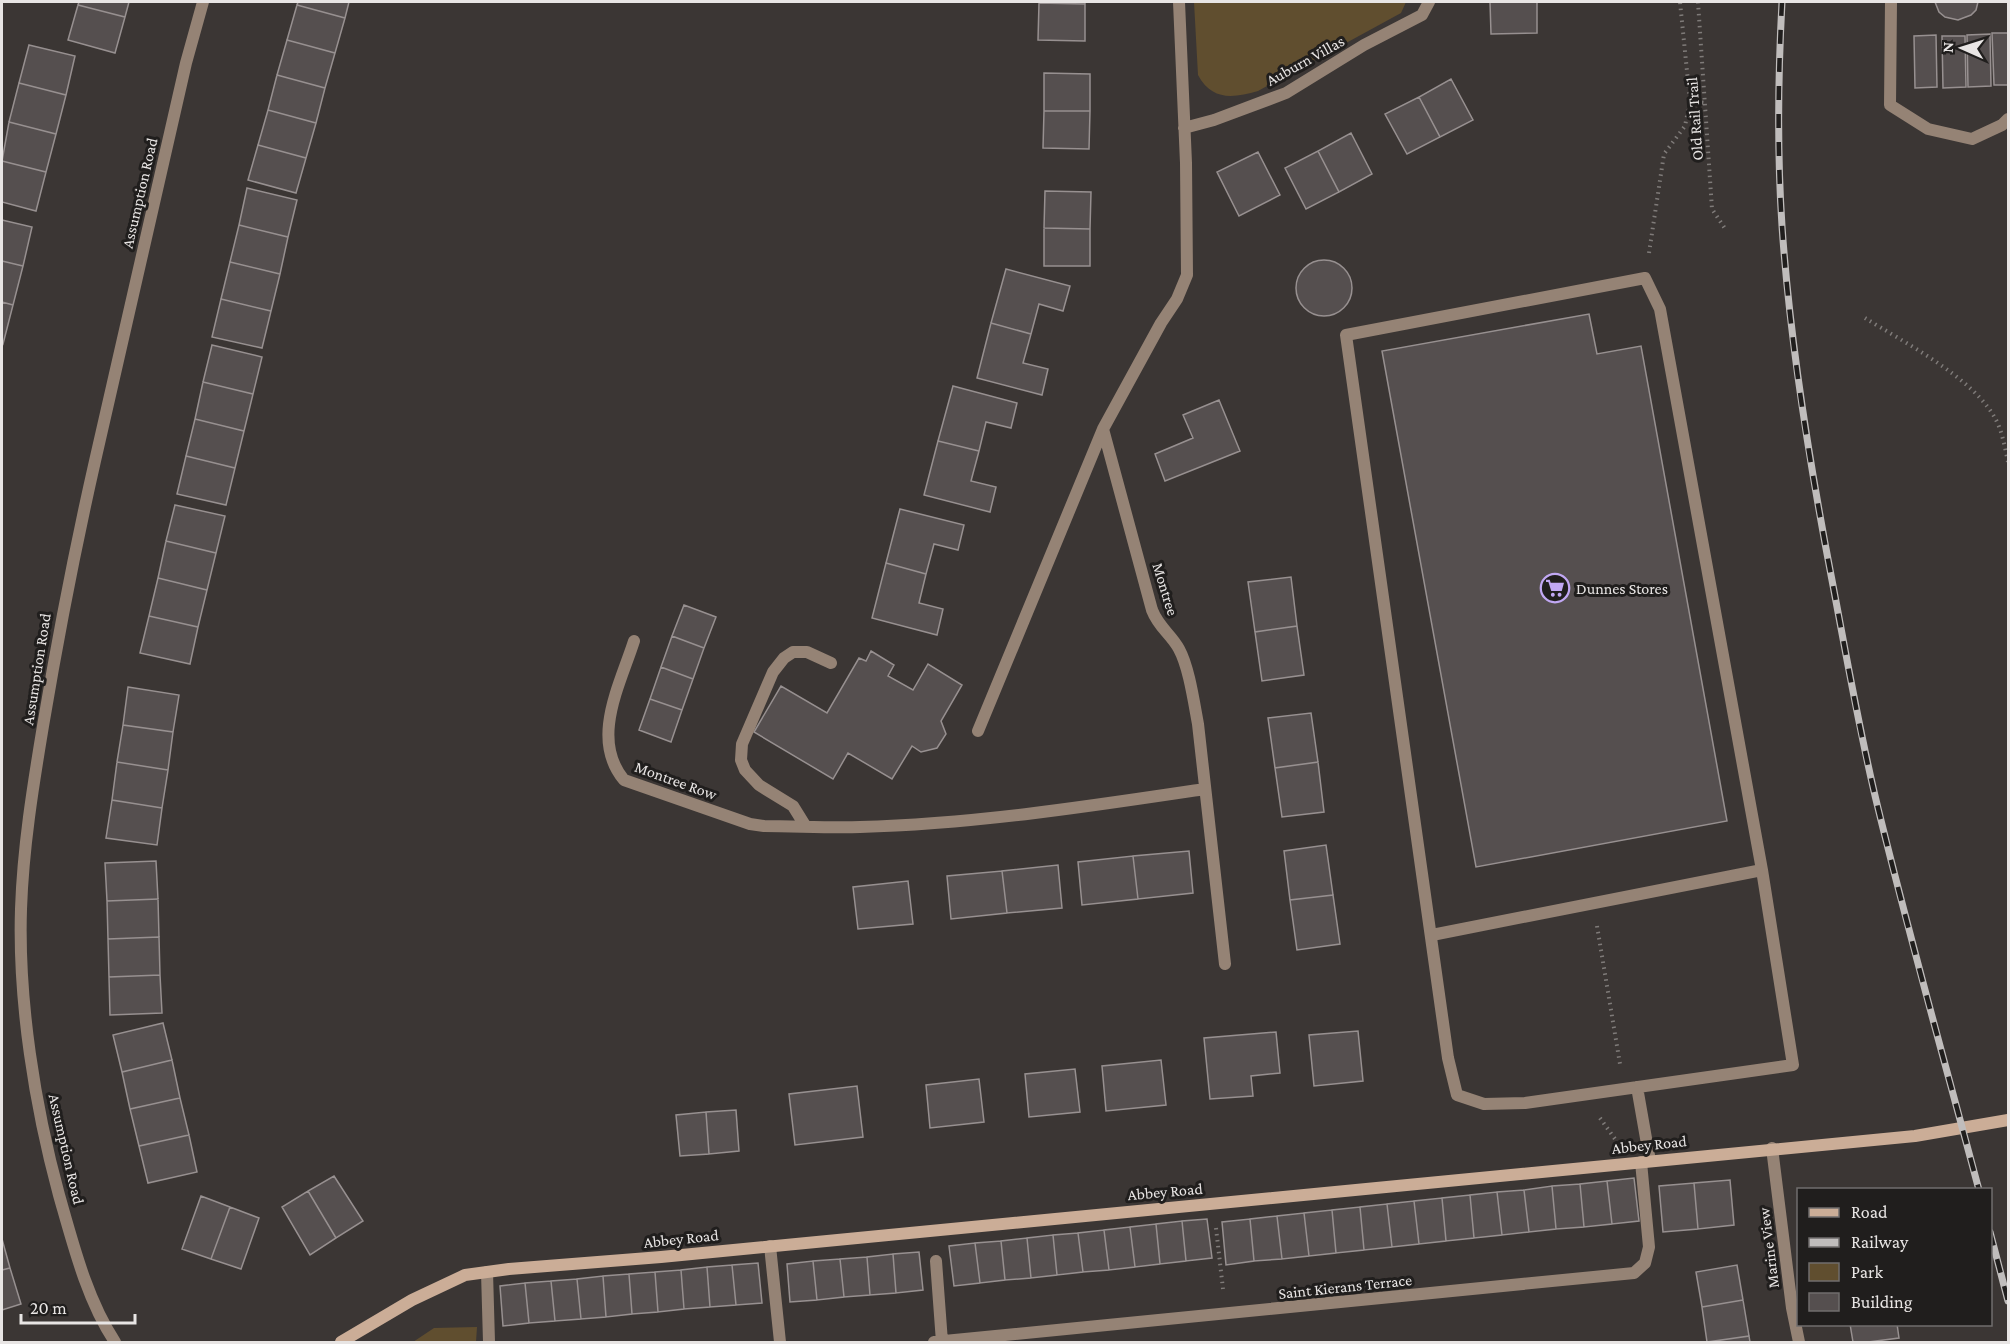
<svg xmlns="http://www.w3.org/2000/svg" width="2010" height="1344" viewBox="0 0 2010 1344" font-family="'Crimson Pro',serif">
  <style>
    .green { fill: #604e2f }
    .building { fill: #554f4f; stroke: #979090; stroke-width: 1.5 }
    .lines { fill: none; stroke-linecap: round; stroke-linejoin: round }
    .path { stroke: #7f7b79; stroke-width: 4; stroke-dasharray: 1.5 4.5; stroke-linecap: butt }
    .lane { stroke: #958375; stroke-width: 12 }
    .street { stroke: #958375; stroke-width: 12 }
    .secondary { stroke: #cbad97; stroke-width: 12 }
    .rail-casing { stroke: #c0bdbc; stroke-width: 7 }
    .rail { stroke: #201e1d; stroke-width: 4.5; stroke-dasharray: 14; stroke-linecap: butt }
    .labels { text-anchor: middle; stroke-width: 6; stroke-linejoin: round; paint-order: stroke }
    .street-label { font-size: 16px; fill: #e8e5e4; stroke: #201e1d }
    .poi-label { font-size: 16px; fill: #e8e5e4; stroke: #201e1d; text-anchor: start }
  </style>
  <rect width="100%" height="100%" fill="#3b3634"/>
  <path class="green" d="M1194 2H1406L1401 13 1258 91C1233 98 1212 101 1198 75Z
    M477 1327 476 1342H413L434 1328Z"/>
  <path class="building" d="M79 2H129L125 17 78 5Z
    M298 2H349L345 18 297 5Z
    M1039 2H1085V4L1039 3Z
    M1490 2H1537V33L1491 34Z
    M1935 2H1978L1976 10 1971 15 1958 20 1945 17 1939 12Z
    M1039 3 1085 4V41L1038 40Z
    M78 5 125 17 115 53 68 40Z
    M297 5 345 18 335 53 287 40Z
    M1992 33H2008V85H1994Z
    M1990 34 1991 86 1968 87 1967 35Z
    M1936 35 1937 87 1915 88 1914 36Z
    M1942 36H1965L1966 87 1943 88Z
    M287 40 335 53 325 88 277 75Z
    M29 45 75 56 66 95 19 83Z
    M1044 73 1090 74V111H1044Z
    M277 75 325 88 316 123 268 110Z
    M1451 79 1473 120 1440 137 1419 97Z
    M19 83 66 95 56 134 9 122Z
    M1419 97 1440 137 1407 154 1385 114Z
    M268 110 316 123 306 158 258 145Z
    M1044 111H1090L1089 149 1043 148Z
    M9 122 56 134 46 172 2 161Z
    M1351 133 1372 174 1339 192 1318 151Z
    M258 145 306 158 296 193 248 180Z
    M1318 151 1339 192 1306 209 1285 168Z
    M1258 152 1280 195 1239 216 1217 172Z
    M2 161 46 172 36 211 2 202Z
    M247 188 297 200 288 237 239 225Z
    M1045 191 1091 192 1090 229 1044 228Z
    M2 220 32 227 23 266 2 261Z
    M239 225 288 237 280 274 230 262Z
    M1044 228 1090 229V266H1044Z
    M1296 288a28 28 0 1 1 56 0a28 28 0 1 1-56 0Z
    M2 261 23 266 13 305 2 302Z
    M230 262 280 274 271 311 221 299Z
    M1006 269 1070 286 1063 311 1039 304 1031 334 991 323Z
    M221 299 271 311 262 348 212 337Z
    M2 302 13 305 3 344 2 343Z
    M1589 314 1597 354 1641 346 1727 821 1476 867 1382 351Z
    M991 323 1031 334 1023 363 1048 369 1042 395 977 378Z
    M212 345 262 357 253 394 203 382Z
    M203 382 253 394 244 431 195 419Z
    M953 386 1017 403 1011 428 986 422 979 451 938 441Z
    M1219 400 1240 451 1165 481 1155 454 1193 438 1183 415Z
    M195 419 244 431 235 468 186 456Z
    M938 441 979 451 971 481 996 487 990 512 924 495Z
    M186 456 235 468 226 505 177 494Z
    M175 505 225 516 216 553 166 541Z
    M900 509 964 525 958 550 934 544 926 574 886 563Z
    M166 541 216 553 207 590 158 578Z
    M886 563 926 574 919 603 943 609 937 635 872 618Z
    M1291 577 1297 626 1255 632 1248 582Z
    M158 578 207 590 198 627 149 616Z
    M684 605 716 617 704 648 672 636Z
    M149 616 198 627 190 664 140 653Z
    M1297 626 1304 675 1262 681 1255 632Z
    M672 636 704 648 693 679 661 667Z
    M871 651 894 665 888 676 913 690 928 664 962 685 941 721 946 734 937 748 921 752 912 746 892 779 848 753 833 779 754 732 781 686 827 713 859 658 866 661Z
    M661 667 693 679 682 710 650 699Z
    M128 687 179 695 173 732 123 725Z
    M650 699 682 710 671 742 639 730Z
    M1311 713 1318 762 1275 768 1268 718Z
    M123 725 173 732 168 770 117 762Z
    M117 762 168 770 162 808 112 800Z
    M1318 762 1324 812 1282 817 1275 768Z
    M112 800 162 808 157 845 106 838Z
    M1326 845 1333 895 1290 900 1284 851Z
    M1189 851 1193 893 1138 899 1133 856Z
    M1133 856 1138 899 1082 905 1078 862Z
    M156 861 158 899 107 901 105 863Z
    M1058 865 1062 908 1007 913 1002 871Z
    M1002 871 1007 913 951 919 947 876Z
    M908 881 913 924 858 929 853 887Z
    M1333 895 1340 944 1297 950 1290 900Z
    M158 899 159 937 108 939 107 901Z
    M159 937 160 975 109 977 108 939Z
    M160 975 162 1013 110 1015 109 977Z
    M163 1023 172 1060 122 1072 113 1035Z
    M1358 1031 1363 1081 1314 1086 1309 1035Z
    M1276 1032 1280 1073 1251 1076 1253 1096 1210 1099 1204 1038Z
    M172 1060 180 1098 130 1109 122 1072Z
    M1161 1060 1166 1105 1106 1111 1102 1066Z
    M1075 1069 1080 1112 1029 1117 1025 1074Z
    M979 1079 984 1122 930 1128 926 1085Z
    M857 1086 863 1137 795 1145 789 1094Z
    M180 1098 189 1135 139 1146 130 1109Z
    M736 1110 739 1151 709 1154 706 1112Z
    M706 1112 709 1154 680 1156 676 1115Z
    M189 1135 197 1172 148 1183 139 1146Z
    M334 1176 363 1221 336 1238 308 1191Z
    M1634 1178 1639 1221 1612 1224 1607 1181Z
    M1730 1180 1734 1225 1698 1229 1694 1183Z
    M1607 1181 1612 1224 1584 1227 1580 1184Z
    M1694 1183 1698 1229 1663 1232 1659 1186Z
    M1580 1184 1584 1227 1556 1229 1552 1186Z
    M1552 1186 1556 1229 1529 1232 1524 1190Z
    M1524 1190 1529 1232 1502 1235 1497 1192Z
    M308 1191 336 1238 310 1255 282 1207Z
    M1497 1192 1502 1235 1474 1238 1470 1195Z
    M1470 1195 1474 1238 1446 1241 1442 1198Z
    M201 1196 230 1207 211 1259 182 1249Z
    M1442 1198 1446 1241 1419 1244 1414 1201Z
    M1414 1201 1419 1244 1392 1247 1387 1204Z
    M1387 1204 1392 1247 1364 1250 1360 1207Z
    M230 1207 259 1218 241 1269 211 1259Z
    M1360 1207 1364 1250 1336 1253 1332 1210Z
    M1332 1210 1336 1253 1309 1256 1304 1213Z
    M1304 1213 1309 1256 1282 1259 1277 1216Z
    M1277 1216 1282 1259 1254 1261 1250 1219Z
    M1207 1219 1212 1258 1186 1261 1182 1221Z
    M1250 1219 1254 1261 1226 1265 1222 1222Z
    M1182 1221 1186 1261 1160 1264 1156 1224Z
    M1156 1224 1160 1264 1135 1267 1130 1227Z
    M1130 1227 1135 1267 1109 1270 1104 1230Z
    M1104 1230 1109 1270 1083 1272 1078 1233Z
    M1078 1233 1083 1272 1057 1275 1053 1235Z
    M1053 1235 1057 1275 1031 1278 1027 1238Z
    M1027 1238 1031 1278 1005 1280 1001 1241Z
    M2 1239 10 1268 2 1270Z
    M1001 1241 1005 1280 980 1283 975 1243Z
    M975 1243 980 1283 954 1286 949 1246Z
    M919 1252 923 1290 896 1293 893 1254Z
    M893 1254 896 1293 870 1295 867 1257Z
    M867 1257 870 1295 844 1297 840 1259Z
    M840 1259 844 1297 817 1300 813 1261Z
    M813 1261 817 1300 790 1302 787 1264Z
    M758 1263 762 1303 736 1305 732 1265Z
    M732 1265 736 1305 710 1307 707 1267Z
    M1737 1265 1743 1300 1702 1307 1696 1272Z
    M707 1267 710 1307 684 1309 681 1270Z
    M10 1268 21 1304 2 1310V1270Z
    M681 1270 684 1309 658 1312 655 1272Z
    M655 1272 658 1312 632 1314 629 1274Z
    M629 1274 632 1314 606 1317 603 1276Z
    M603 1276 606 1317 581 1319 577 1279Z
    M577 1279 581 1319 555 1321 551 1281Z
    M551 1281 555 1321 529 1323 525 1283Z
    M525 1283 529 1323 503 1326 500 1286Z
    M1743 1300 1749 1336 1707 1342 1702 1307Z
    M1850 1324H1897L1899 1338 1868 1342H1853Z
    M1749 1336 1750 1342H1708Z"/>
  <g class="lines">
    <path class="path" d="M1698 2 1712 209 1726 230
      M1690 101 1705 103
      M1649 253 1664 154 1685 126 1690 101 1680 2
      M1865 318C1905 343 1972 377 1995 418 2002 430 2005 448 2008 462
      M1597 926 1620 1064
      M1600 1118 1615 1139
      M1216 1228 1223 1289"/>
    <path class="lane" d="M1891 2 1890 105 1928 129 1972 139 2002 125 2008 119
      M1645 278 1660 309 1762 870 1793 1065 1525 1103 1484 1104 1457 1095 1448 1058 1346 335Z
      M1432 935 1762 870
      M1637 1087 1650 1161
      M770 1246 780 1342
      M936 1261 942 1342
      M487 1272 489 1342
      M934 1342 1634 1273 1645 1263 1649 1247 1641 1162"/>
    <path class="street" d="M1184 128 1214 120 1286 93 1364 45 1422 15 1429 2
      M1103 429 1152 610C1159 628 1171 634 1179 649 1189 667 1194 703 1198 724L1225 964
      M634 641C620 685 590 739 624 780L750 824 764 826C796 826 828 828 860 827 975 824 1091 806 1205 789
      M978 731 1103 429 1161 323 1177 299 1187 275 1186 163 1179 2
      M806 827 793 806 759 785 745 770 741 760 742 744 773 672 784 658 793 652H807L831 663
      M1772 1148 1792 1308 1799 1342
      M115 1342C87 1300 73 1244 59 1195 35 1107 18 1001 21 909 23 848 33 786 43 726 58 637 75 549 95 461 125 328 156 196 186 63L203 2"/>
    <path class="secondary" d="M341 1342 412 1300 465 1275 509 1269 661 1257 1915 1136 2008 1120"/>
    <g class="rail-casing">
      <path id="rail" d="M1782 2C1778 76 1777 151 1782 226 1790 343 1809 460 1831 575 1846 653 1859 731 1878 808 1909 935 1945 1063 1979 1190
        M1990 1232 2008 1301"/>
    </g>
    <use href="#rail" class="rail"/>
  </g>
  <defs>
    <g id="supermarket-ring" transform="scale(1.5)"><circle r="9.5" fill="#201e1d" stroke="#c1a8f3" stroke-width="1.5"/><path d="M-6-5.5h2.5l.6 2H6L4.5 2H-2.5L-4.4-4H-6ZM-1.5 3.2a1.3 1.3 0 1 0 .1 0ZM3 3.2a1.3 1.3 0 1 0 .1 0Z" fill="#c1a8f3"/></g>
  </defs>
  <g fill-rule="evenodd">
    <use href="#supermarket-ring" x="1555" y="588"/>
  </g>
  <g class="labels">
    <g class="street-label">
      <text transform="translate(1305 60) rotate(-29)" y="6">Auburn Villas</text>
      <text transform="translate(1694 119) rotate(-94)" y="6">Old Rail Trail</text>
      <text transform="translate(139 193) rotate(-77)" y="6">Assumption Road</text>
      <text transform="translate(1166 589) rotate(73)" y="6">Montree</text>
      <text transform="translate(36 669) rotate(-81)" y="6">Assumption Road</text>
      <text transform="translate(676 780) rotate(20)" y="6">Montree Row</text>
      <text transform="translate(1649 1144) rotate(-6)" y="6">Abbey Road</text>
      <text transform="translate(67 1149) rotate(77)" y="6">Assumption Road</text>
      <text transform="translate(1165 1191) rotate(-5)" y="6">Abbey Road</text>
      <text transform="translate(681 1238) rotate(-6)" y="6">Abbey Road</text>
      <text transform="translate(1768 1248) rotate(-97)" y="6">Marine View</text>
      <text transform="translate(1345 1286) rotate(-6)" y="6">Saint Kierans Terrace</text>
    </g>
    <g class="poi-label">
      <text x="1576" y="594">Dunnes Stores</text>
    </g>
  </g>
  <rect width="2010" height="1344" fill="none" stroke="#e8e5e4" stroke-width="6"/>
  <rect x="1797" y="1188" width="195" height="138" fill="#201e1d" stroke="#706e6d" stroke-width="1.5"/>
  <rect x="1809" y="1208" width="30" height="9" fill="#cbad97" stroke="#706e6d" stroke-width="1.5"/>
  <text x="1851" y="1218" font-size="18" fill="#e8e5e4">Road</text>
  <rect x="1809" y="1238" width="30" height="9" fill="#c0bdbc" stroke="#706e6d" stroke-width="1.5"/>
  <text x="1851" y="1248" font-size="18" fill="#e8e5e4">Railway</text>
  <rect x="1809" y="1263" width="30" height="18" fill="#604e2f" stroke="#706e6d" stroke-width="1.5"/>
  <text x="1851" y="1278" font-size="18" fill="#e8e5e4">Park</text>
  <rect x="1809" y="1293" width="30" height="18" fill="#554f4f" stroke="#706e6d" stroke-width="1.5"/>
  <text x="1851" y="1308" font-size="18" fill="#e8e5e4">Building</text>
  <g transform="translate(1962 48) rotate(273)" stroke="#201e1d" stroke-width="4.5" paint-order="stroke">
  <path d="M0-4.5L10 22L0 15L-10 22Z" fill="#e8e5e4"/>
  <text y="-9" font-size="16" font-weight="bold" text-anchor="middle" fill="#e8e5e4">N</text>
  </g>
  <path d="M21 1314v9h114v-9" fill="none" stroke="#e8e5e4" stroke-width="3"/>
  <text x="30" y="1314" font-size="18" fill="#e8e5e4" stroke="#201e1d" stroke-width="4.5" paint-order="stroke">20 m</text>
</svg>
